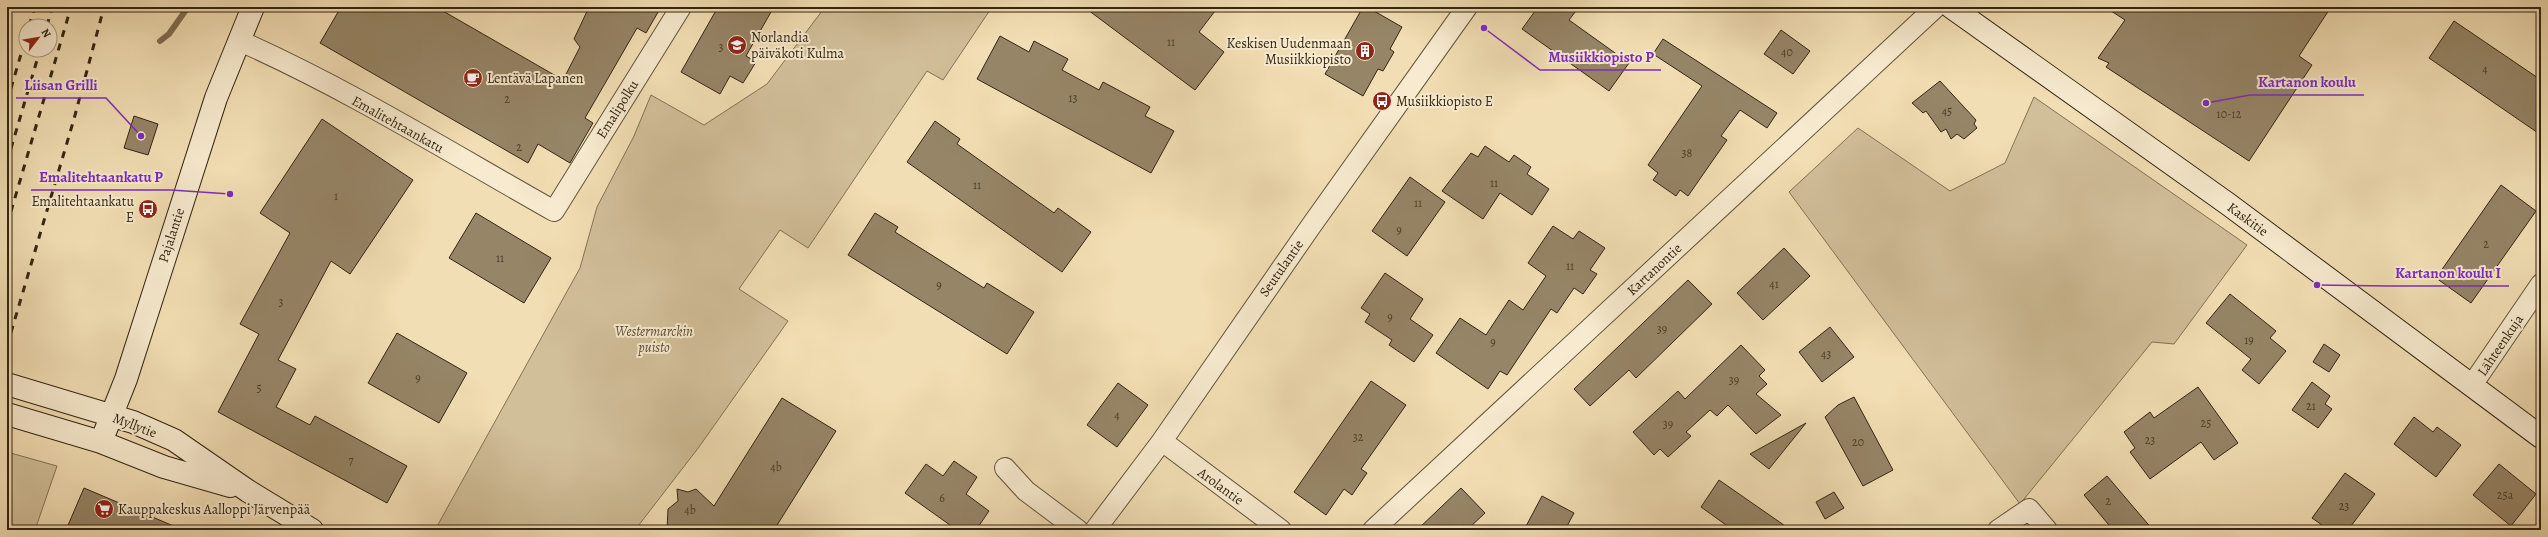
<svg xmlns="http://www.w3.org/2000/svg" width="2548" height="537" viewBox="0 0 2548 537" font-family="Alegreya,serif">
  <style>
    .green { fill: #d1bf99; stroke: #827256 }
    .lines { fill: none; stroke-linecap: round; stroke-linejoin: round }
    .stream { stroke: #7e6e53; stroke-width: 6 }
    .building { fill: #968567; stroke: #322513 }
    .street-casing { stroke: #62533b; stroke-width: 22 }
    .secondary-casing { stroke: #322513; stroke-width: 24 }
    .street { stroke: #f7eace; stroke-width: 20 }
    .secondary { stroke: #f7eace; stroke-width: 22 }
    .rail { stroke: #322513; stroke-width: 3; stroke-dasharray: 7 7; stroke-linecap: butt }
    .labels { text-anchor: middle; stroke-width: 4; stroke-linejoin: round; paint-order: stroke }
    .number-label { font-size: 12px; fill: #4b3d28 }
    .poi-label { font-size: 14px; fill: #322513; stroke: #f7eace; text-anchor: start }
    .street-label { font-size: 14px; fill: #322513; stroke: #f7eace }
    .park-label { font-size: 14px; font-style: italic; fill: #5a4c34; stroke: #f7eace }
    .leader { fill: none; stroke: #7b2cbf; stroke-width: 1.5 }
    .callout-dot { fill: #7b2cbf; stroke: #f7eace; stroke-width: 1.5 }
    .callout-label { font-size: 15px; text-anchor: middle; font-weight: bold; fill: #7b2cbf; stroke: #f7eace; stroke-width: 4; stroke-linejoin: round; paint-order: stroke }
  </style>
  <rect width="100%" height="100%" fill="#f2deb4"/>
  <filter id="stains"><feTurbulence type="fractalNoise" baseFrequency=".005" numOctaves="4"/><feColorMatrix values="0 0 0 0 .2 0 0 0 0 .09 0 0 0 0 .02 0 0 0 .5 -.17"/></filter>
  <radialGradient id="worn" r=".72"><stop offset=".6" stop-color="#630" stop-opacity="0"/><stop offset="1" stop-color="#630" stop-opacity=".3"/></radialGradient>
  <path class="green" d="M825 7H992L943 80 927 71 808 248 780 230 739 289 788 321 699 447 635 530H435L580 268 597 207 634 136 651 95 704 125 767 84Z
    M2034 97 2247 245 2174 344 2152 342 2020 504 1789 192 1858 128 1950 191 2005 163Z
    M7 452 57 466 35 530H7Z"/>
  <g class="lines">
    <path class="stream" d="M160 41 169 34 188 7"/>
  </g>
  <path class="building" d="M341 7H436L563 80 580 47 574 39 589 7H661L646 33 637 28 585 118 593 123 570 163 538 144 528 163 320 43Z
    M718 7H762L771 12 746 56 756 62 743 83 730 76 720 94 681 72Z
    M1084 7H1218L1199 32 1224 52 1195 90Z
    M1363 7H1367L1402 27 1390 49 1394 52 1383 71 1378 69 1363 96 1325 74Z
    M1538 7H1579L1569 20 1629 63 1609 91 1522 29Z
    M2105 7H2331L2299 56 2312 65 2249 161 2106 67 2109 63 2098 58 2125 20Z
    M2454 21 2541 80V135L2429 58Z
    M1781 30 1810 51 1793 74 1764 54Z
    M1000 36 1029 52 1034 41 1068 59 1062 70 1099 90 1103 82 1150 107 1145 116 1174 131 1151 173 977 79Z
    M1663 39 1777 113 1767 128 1740 110 1721 136 1727 140 1688 196 1680 190 1676 196 1653 180 1658 173 1648 165 1702 86 1653 54Z
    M1940 81 1976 120 1974 124 1977 128 1964 139 1957 134 1951 139 1946 129 1941 132 1926 111 1923 113 1912 103Z
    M134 116 158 124 148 155 124 148Z
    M322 119 413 180 350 274 331 261 278 360 296 369 276 407 310 425 315 416 407 466 387 503 218 412 259 334 240 324 290 233 260 213Z
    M935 121 960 139 957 144 1054 213 1058 208 1091 232 1062 272 907 162Z
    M1485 146 1509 162 1514 155 1531 167 1527 174 1549 189 1532 215 1500 193 1483 219 1442 191 1471 153 1478 157Z
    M1410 177 1445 202 1407 256 1372 231Z
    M2501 185 2536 211 2471 303 2436 278Z
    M476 213 551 258 524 303 449 258Z
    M875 213 898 227 895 232 984 288 987 283 1034 312 1007 354 848 255Z
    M1553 226 1573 239 1579 231 1605 248 1590 270 1597 274 1583 294 1574 288 1557 313 1551 309 1507 375 1500 371 1488 389 1436 353 1460 318 1486 335 1509 300 1523 310 1546 276 1528 263Z
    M1784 248 1810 276 1763 320 1737 293Z
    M1385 273 1423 299 1410 319 1433 335 1414 362 1389 345 1392 340 1365 322 1370 314 1361 308Z
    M1688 280 1712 304 1636 378 1629 370 1590 406 1574 389Z
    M2230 294 2276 331 2270 338 2286 351 2259 384 2242 370 2251 359 2206 323Z
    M1830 327 1854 357 1822 382 1799 352Z
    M397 333 467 373 439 423 368 383Z
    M2324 344 2340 355 2329 372 2313 362Z
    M1741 345 1765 370 1759 376 1767 384 1756 394 1781 415 1756 434 1728 405 1717 416 1710 410 1686 432 1691 436 1668 457 1660 449 1654 455 1633 432 1678 391 1685 399Z
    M1371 381 1406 405 1361 469 1367 473 1352 495 1344 489 1326 515 1294 492Z
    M2312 382 2330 396 2325 404 2332 409 2318 428 2292 410Z
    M1118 383 1148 405 1117 447 1087 425Z
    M2198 387 2238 443 2214 460 2201 442 2150 479 2130 452 2135 448 2124 432 2150 412 2154 418Z
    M1854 397 1893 470 1863 486 1825 417 1838 405Z
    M782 398 836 431 774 530H667L668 509 678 501 677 489 688 492 696 489 714 506Z
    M2414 417 2433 432 2437 427 2461 445 2436 477 2394 444Z
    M1806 423 1769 469 1750 454Z
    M954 461 977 477 966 494 989 511 976 530H957L905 493 926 464 943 476Z
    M2499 464 2536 494 2511 526 2473 495Z
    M2345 473 2375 494 2348 530H2329L2312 518Z
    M2107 476 2153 530H2113L2084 495Z
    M1719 480 1791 530H1733L1701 507Z
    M84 488 183 530H66Z
    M1461 488 1485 513 1467 530H1417Z
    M1834 492 1844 508 1825 519 1816 502Z
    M1542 496 1574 513 1565 530H1524Z"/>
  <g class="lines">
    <g class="street-casing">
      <path id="street" d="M240 41C348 89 451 153 554 211L681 7
        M2472 385 2541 284
        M1162 441 1281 530
        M1005 468 1026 491 1078 530
        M1095 530 1162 441 1311 226 1467 7
        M1373 530 1936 7
        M1998 530 2029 509 2047 530"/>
    </g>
    <g class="secondary-casing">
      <path id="secondary" d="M1951 7 2228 204 2541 437
        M10 385 133 422 174 440 248 491 312 530
        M7 414 101 442 164 467 230 486
        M101 442 126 379 216 98 253 7"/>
    </g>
    <use href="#street" class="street"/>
    <use href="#secondary" class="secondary"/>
    <path class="rail" d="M29 26 35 7
      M47 26 52 7
      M7 102 26 37
      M7 162 40 50
      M7 225 71 7
      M7 346 74 119 104 7"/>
  </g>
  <defs>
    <g id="school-disc" transform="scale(1)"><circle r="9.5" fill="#8f2418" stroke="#f7eace"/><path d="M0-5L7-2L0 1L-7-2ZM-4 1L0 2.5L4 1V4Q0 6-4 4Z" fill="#fff"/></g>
    <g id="building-disc" transform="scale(1)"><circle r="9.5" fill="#8f2418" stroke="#f7eace"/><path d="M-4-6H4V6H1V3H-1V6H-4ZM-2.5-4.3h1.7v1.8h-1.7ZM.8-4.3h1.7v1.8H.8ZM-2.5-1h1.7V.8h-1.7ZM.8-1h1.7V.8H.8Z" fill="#fff"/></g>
    <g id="cafe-disc" transform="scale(1)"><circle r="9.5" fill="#8f2418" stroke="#f7eace"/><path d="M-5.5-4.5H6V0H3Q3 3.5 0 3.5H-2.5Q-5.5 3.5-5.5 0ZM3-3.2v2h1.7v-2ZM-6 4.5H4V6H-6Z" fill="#fff"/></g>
    <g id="bus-disc" transform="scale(1)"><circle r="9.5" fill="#8f2418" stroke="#f7eace"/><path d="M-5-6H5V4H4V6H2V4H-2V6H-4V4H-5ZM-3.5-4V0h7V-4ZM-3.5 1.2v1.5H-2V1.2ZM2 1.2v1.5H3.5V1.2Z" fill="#fff"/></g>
    <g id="supermarket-disc" transform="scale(1)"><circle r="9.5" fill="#8f2418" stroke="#f7eace"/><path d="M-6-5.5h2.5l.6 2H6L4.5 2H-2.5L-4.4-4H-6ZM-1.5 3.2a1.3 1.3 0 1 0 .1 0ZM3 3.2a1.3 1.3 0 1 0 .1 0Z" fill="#fff"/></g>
  </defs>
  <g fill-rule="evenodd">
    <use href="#school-disc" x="737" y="45"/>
    <use href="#building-disc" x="1365" y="51"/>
    <use href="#cafe-disc" x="473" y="78"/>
    <use href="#bus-disc" x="1382" y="101"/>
    <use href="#bus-disc" x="148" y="209"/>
    <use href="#supermarket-disc" x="104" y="509"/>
  </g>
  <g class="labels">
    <g class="number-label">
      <text x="1171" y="46">11</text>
      <text x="721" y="51">3</text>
      <text x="1787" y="56">40</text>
      <text x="2485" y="73">4</text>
      <text x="1073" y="102">13</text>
      <text x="507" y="103">2</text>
      <text x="1947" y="115">45</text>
      <text x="2229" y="118">10-12</text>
      <text x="519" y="151">2</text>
      <text x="1687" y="157">38</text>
      <text x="1494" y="187">11</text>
      <text x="977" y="189">11</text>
      <text x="336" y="200">1</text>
      <text x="1418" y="207">11</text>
      <text x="1399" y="234">9</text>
      <text x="2486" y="248">2</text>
      <text x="500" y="262">11</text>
      <text x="1570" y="270">11</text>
      <text x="1774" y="288">41</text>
      <text x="939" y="289">9</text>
      <text x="281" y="306">3</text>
      <text x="1390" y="321">9</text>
      <text x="1662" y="333">39</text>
      <text x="2249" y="344">19</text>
      <text x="1493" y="346">9</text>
      <text x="1826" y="358">43</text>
      <text x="418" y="382">9</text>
      <text x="1734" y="384">39</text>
      <text x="259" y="392">5</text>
      <text x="2311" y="410">21</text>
      <text x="1117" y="419">4</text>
      <text x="2206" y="427">25</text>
      <text x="1668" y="428">39</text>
      <text x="1358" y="441">32</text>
      <text x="2150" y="444">23</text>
      <text x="1858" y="446">20</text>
      <text x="351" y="464">7</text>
      <text x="776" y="471">4b</text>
      <text x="2505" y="499">25a</text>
      <text x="942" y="502">6</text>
      <text x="2108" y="505">2</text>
      <text x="2344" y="510">23</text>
      <text x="690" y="514">4b</text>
    </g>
    <g class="poi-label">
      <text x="751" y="42">Norlandia<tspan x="751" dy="16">päiväkoti Kulma</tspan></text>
      <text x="1351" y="48" text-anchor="end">Keskisen Uudenmaan<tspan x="1351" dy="16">Musiikkiopisto</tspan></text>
      <text x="487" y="83">Lentävä Lapanen</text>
      <text x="1396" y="106">Musiikkiopisto E</text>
      <text x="134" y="206" text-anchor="end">Emalitehtaankatu<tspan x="134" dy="16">E</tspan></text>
      <text x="118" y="514">Kauppakeskus Aalloppi Järvenpää</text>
    </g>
    <g class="street-label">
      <text transform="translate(617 109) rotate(-58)" y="5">Emalipolku</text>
      <text transform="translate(398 124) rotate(29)" y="5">Emalitehtaankatu</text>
      <text transform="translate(2248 219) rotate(36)" y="5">Kaskitie</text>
      <text transform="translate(171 235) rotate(-72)" y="5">Pajalantie</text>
      <text transform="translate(1281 268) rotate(-55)" y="5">Seutulantie</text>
      <text transform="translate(1654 269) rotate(-43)" y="5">Kartanontie</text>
      <text transform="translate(2500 345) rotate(-56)" y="5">Lähteenkuja</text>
      <text transform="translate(135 425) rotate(21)" y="5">Myllytie</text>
      <text transform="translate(1221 486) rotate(36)" y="5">Arolantie</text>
    </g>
    <g class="park-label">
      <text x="654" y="336">Westermarckin<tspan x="654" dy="16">puisto</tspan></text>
    </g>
  </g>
  <path class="leader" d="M1484 28L1540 70H1661M2206 103L2250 95H2364M141 136L106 98H16M230 194L171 190H31M2317 285L2387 286H2509"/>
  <g class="callout-dot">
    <circle cx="1484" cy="28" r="4"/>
    <circle cx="2206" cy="103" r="4"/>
    <circle cx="141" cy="136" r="4"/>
    <circle cx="230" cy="194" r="4"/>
    <circle cx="2317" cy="285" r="4"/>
  </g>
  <g class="callout-label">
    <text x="1601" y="62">Musiikkiopisto P</text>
    <text x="2307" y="87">Kartanon koulu</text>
    <text x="61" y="90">Liisan Grilli</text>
    <text x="101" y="182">Emalitehtaankatu P</text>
    <text x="2448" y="278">Kartanon koulu I</text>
  </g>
  <rect width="2548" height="537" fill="none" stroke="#f2deb4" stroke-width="24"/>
  <rect x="8" y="8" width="2532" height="521" fill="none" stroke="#322513" stroke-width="2"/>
  <rect x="12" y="12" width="2524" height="513" fill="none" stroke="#322513"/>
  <g transform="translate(38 38) rotate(59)"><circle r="19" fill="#f7eace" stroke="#a89b83"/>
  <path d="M0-3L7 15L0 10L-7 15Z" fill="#8f2418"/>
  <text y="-6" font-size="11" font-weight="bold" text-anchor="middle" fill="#322513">N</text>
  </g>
  <rect width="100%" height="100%" filter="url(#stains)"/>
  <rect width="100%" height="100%" fill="url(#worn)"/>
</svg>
